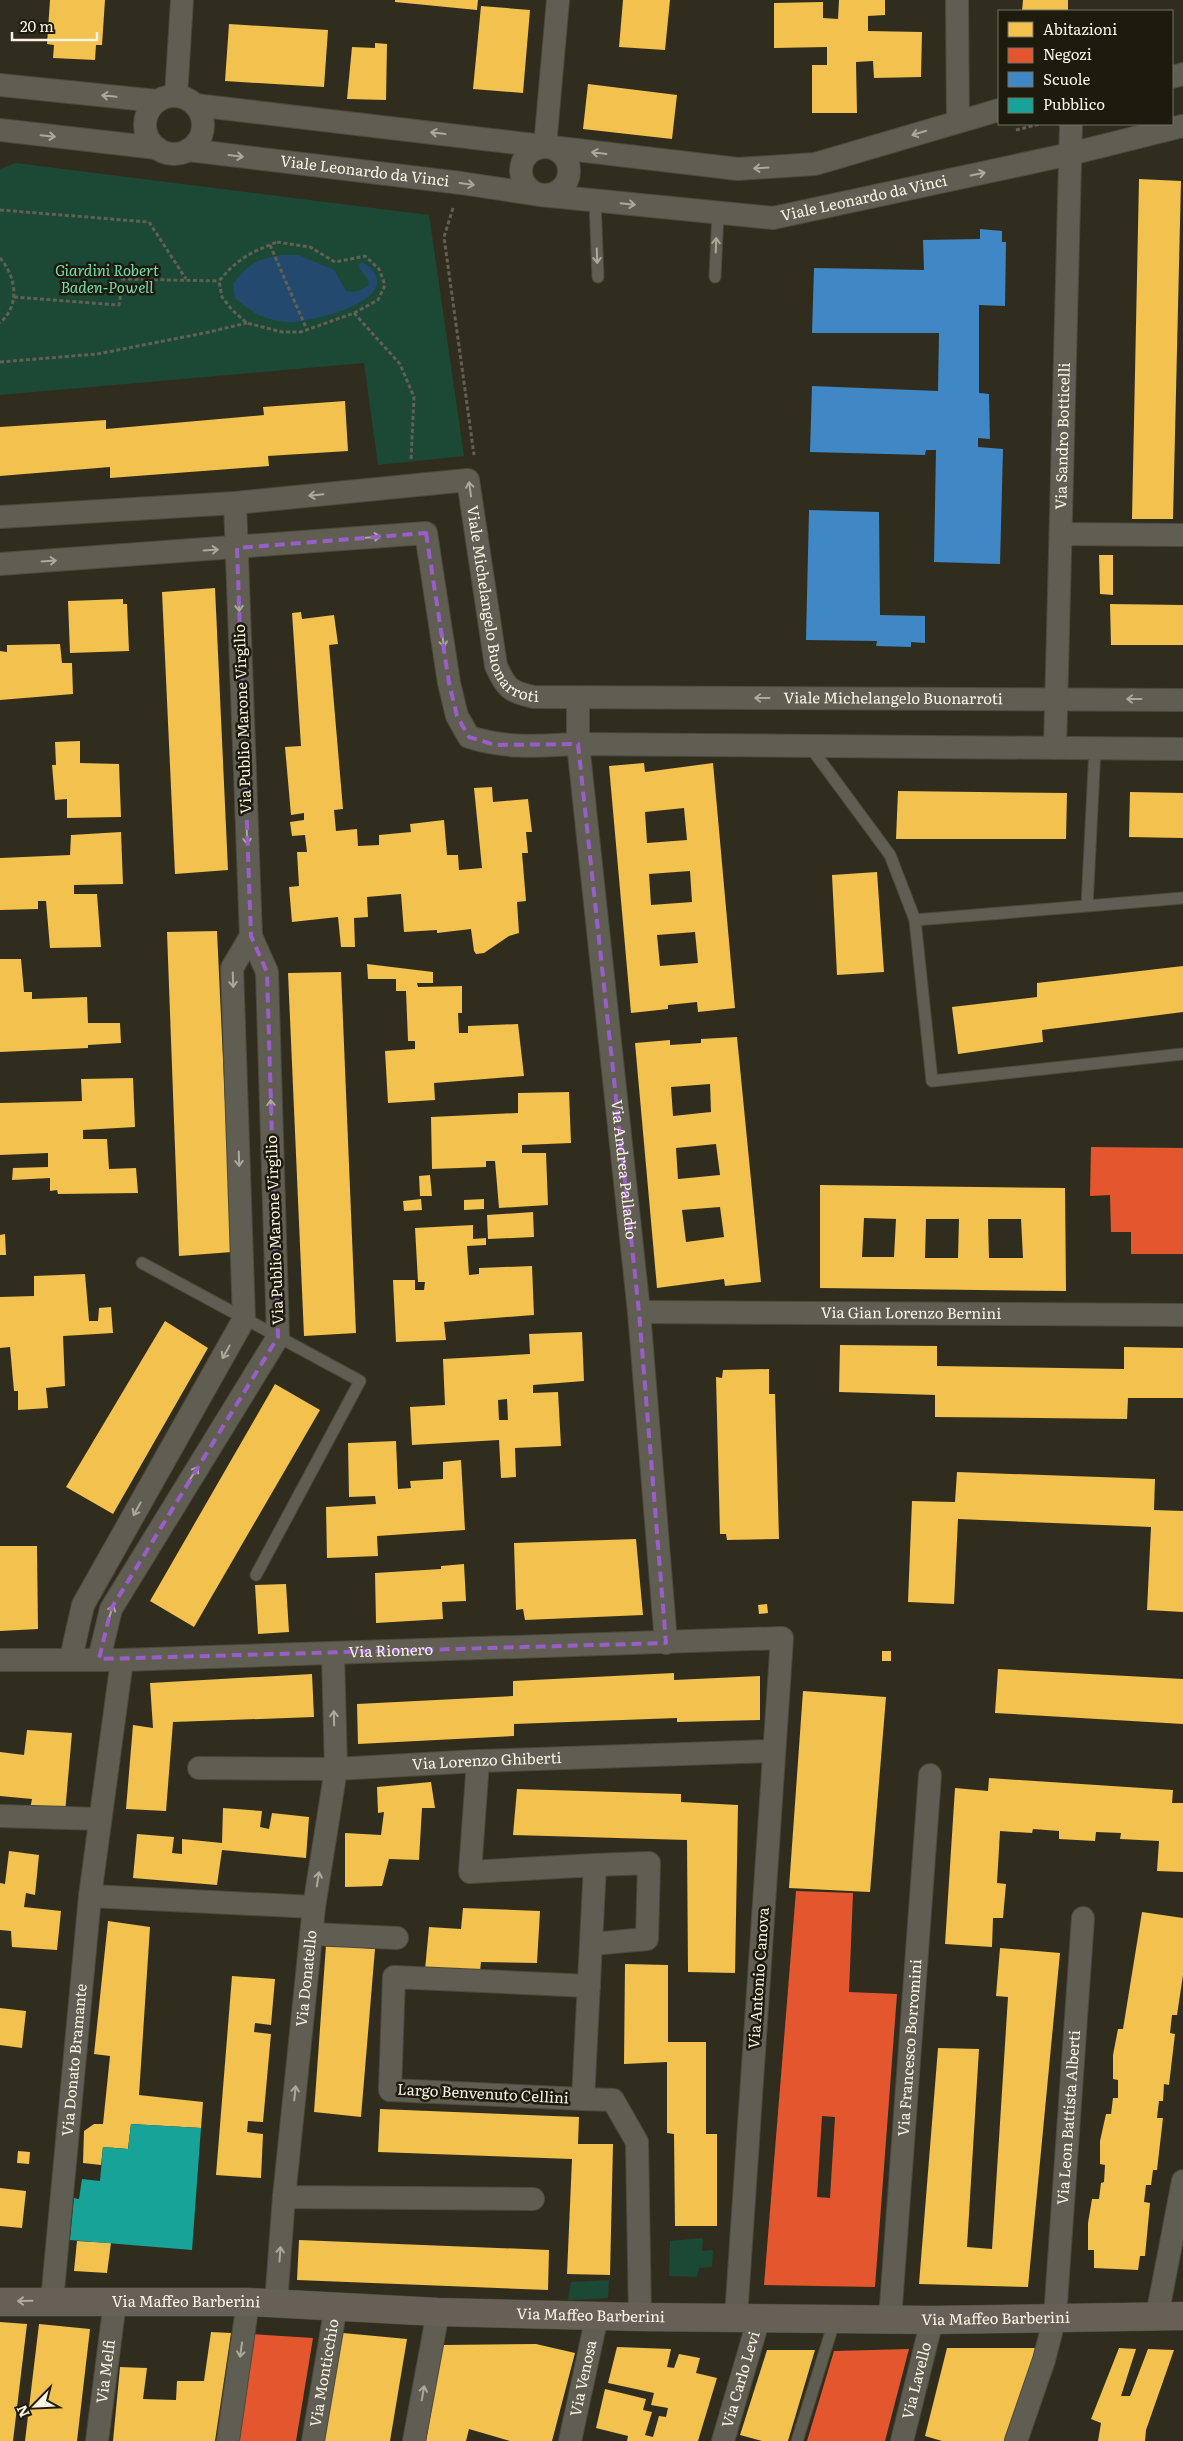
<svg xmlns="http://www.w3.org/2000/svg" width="1183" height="2441" viewBox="0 0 1183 2441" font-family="Literata,serif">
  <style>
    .green { fill: #1b4935 }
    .water { fill: #24496f }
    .homes { fill: #f2c14e; fill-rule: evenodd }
    .shops { fill: #e4572e; fill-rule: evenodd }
    .schools { fill: #3f88c5 }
    .public { fill: #17a398 }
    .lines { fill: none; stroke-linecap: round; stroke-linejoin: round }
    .lane-casing { stroke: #4d4a3d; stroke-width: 13 }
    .street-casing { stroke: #4d4a3d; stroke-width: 24 }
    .secondary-casing { stroke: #4d4a3d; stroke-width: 29 }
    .path { stroke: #625f54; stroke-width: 3; stroke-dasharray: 4 2.5; stroke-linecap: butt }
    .lane { stroke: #605d52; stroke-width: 11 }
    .street { stroke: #605d52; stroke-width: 22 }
    .secondary { stroke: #676056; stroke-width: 28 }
    .oneway { stroke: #aca89b }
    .oneway2 { stroke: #b0aa9d }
    .marked { fill: none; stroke: #9a5ec8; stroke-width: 4; stroke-dasharray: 10 6; stroke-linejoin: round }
    .labels { text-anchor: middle; stroke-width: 5; stroke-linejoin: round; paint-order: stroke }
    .street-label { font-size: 15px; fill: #f9f4e4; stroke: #1d1a0e }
    .park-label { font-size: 15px; font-style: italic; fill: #76ddb1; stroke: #1d1a0e }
  </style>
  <rect width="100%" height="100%" fill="#312d1e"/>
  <path class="green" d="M16 163 429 215 464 456 378 465 364 363 0 395V169Z
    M703 2238 702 2251 713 2250 712 2267 699 2268 697 2277 669 2276 670 2241Z
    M609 2280 608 2298 568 2300 571 2282Z"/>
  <path class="water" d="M281 255H298L334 270 346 291C356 293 362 291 369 284 368 275 360 273 359 264L363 262C412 297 320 319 297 322 290 323 281 321 274 320 258 317 247 308 235 298L233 284C248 264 257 259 281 255Z"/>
  <path class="homes" d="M50 0H105L102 45H96L95 60 53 58 54 45 47 44Z
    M395 0H478L477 10 395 2Z
    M623 0H670L665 50 619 47Z
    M839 0H885V15L868 16V31L922 32 921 77 874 78 873 61 856 62 857 113H812V65H827V47L774 48V3L823 2V18L838 19Z
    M1023 0H1068V11H1022Z
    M481 6 530 10 523 93 473 89Z
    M229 24 328 30 324 87 225 81Z
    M375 43 387 44 386 100 347 99 352 47 375 48Z
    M588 84 677 95 672 139 583 129Z
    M1139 179 1181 181 1173 519H1132Z
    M345 401 348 451 268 456 269 466 110 478V467L0 476V427L106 420V429L264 415 263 407Z
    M1099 555H1113V595L1100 594Z
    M215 588 228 870 175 874 162 592Z
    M123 599V604H127L129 651 70 653 68 601Z
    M1110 604 1183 605V645H1111Z
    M301 612 302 619 334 615 338 644 329 645 343 809 334 810 336 831 357 829 358 846 379 845V835L411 832 410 824 444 820 447 855H458L459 870 482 868 474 788 492 787 493 802 528 799 532 832H526L528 853H522L526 901 517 902 519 933 509 936 484 953 476 954 474 951 471 929 437 933V930L404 932 401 894 367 897 368 917 354 918 355 947H341L338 917 292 922 289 887 299 886 297 852H307L305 835 292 836 290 822 304 820V813L291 815 285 747 301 746 292 613Z
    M60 644 62 663H72L73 694 0 700V651L7 652V645Z
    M80 741V763L119 764 121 817 67 818V799L55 800 52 765H56L55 742Z
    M644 763 645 772 713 763 735 1008 698 1012 697 1002 668 1005V1009L631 1013 609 766ZM684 808 687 840 647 843 645 812ZM690 871 692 902 651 905 649 874ZM695 932 698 963 660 966 657 935Z
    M898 791 1067 793 1066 839H896Z
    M1130 792 1183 793V838L1129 837Z
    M121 832 123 884 74 885V894H97L101 947 50 948 46 901H38V909L0 910V858L70 855 71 835Z
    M877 872 884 972 837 975 832 875Z
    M217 931 232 1252 179 1256 167 932Z
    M0 959H21L24 992H32V999L87 997 88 1023H120L121 1043 88 1045V1048L0 1052Z
    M367 964 433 972V983H417L418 987 462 986V1013H458L459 1033H468V1026L518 1024 524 1076 434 1083 435 1100 388 1103 385 1051 415 1049V1041H408L406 991H396V979H368Z
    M1183 966V1012L1042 1030 1043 1042 958 1054 952 1007 1037 997V983Z
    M341 972 356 1333 304 1336 288 973Z
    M737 1037 761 1282 725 1286 724 1279 657 1288 635 1043 670 1040V1045L701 1043V1039ZM710 1084 711 1112 673 1116 671 1087ZM716 1144 720 1175 678 1179 676 1148ZM720 1207 724 1237 686 1242 682 1210Z
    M133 1078 135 1127 83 1130V1139H107L109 1169 136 1168 138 1193 58 1194 57 1190 50 1191V1178L12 1180 13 1168 48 1167V1153L0 1155V1103L82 1101 81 1079Z
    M569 1092 571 1143 522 1145V1153H546L548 1205 499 1208 495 1161H486V1167L432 1169 431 1117 518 1113V1093Z
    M430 1175 432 1196H420L419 1176Z
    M820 1185 1065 1188 1066 1291 820 1288ZM864 1218 896 1219 894 1257H862ZM926 1219H959L958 1258H925ZM988 1219H1021L1023 1258H989Z
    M421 1199 422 1210 404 1211 403 1201Z
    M484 1199V1209L464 1210V1200Z
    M533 1212 534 1237 488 1239 487 1215Z
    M473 1225V1239L486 1238V1245L467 1246 469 1275 479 1274V1268L532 1266 534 1315 444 1322 446 1340 396 1342 393 1280H415V1290H424L425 1282H418L415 1228Z
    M5 1234 6 1255H0V1235Z
    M85 1274 89 1321H98L99 1308 111 1307 113 1333 63 1336 65 1386 46 1388 48 1408 18 1410V1391H14L10 1347 0 1348V1297L34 1296V1276Z
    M165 1321 208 1348 113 1514 66 1487Z
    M582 1332 584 1381 533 1385V1393L558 1392 561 1446 515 1448 516 1477 501 1478 499 1440 412 1445 410 1407 445 1405 443 1359 530 1354 529 1334ZM507 1399 508 1420H499L498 1400Z
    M840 1345 937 1346V1366L1124 1369V1347L1183 1348V1398H1128L1127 1419 935 1417V1395L839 1392Z
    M769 1369V1394H775L779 1539 727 1540 726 1534H720L716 1377 722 1378 723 1370Z
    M275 1384 320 1410 194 1627 150 1601Z
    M396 1441 398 1489 411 1488 410 1481 443 1479V1462L461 1460 465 1530 377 1536 378 1556 327 1558 326 1507 376 1504 375 1496 349 1497 348 1443Z
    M957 1472 1155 1479 1154 1510 1183 1511V1612L1147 1610 1151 1527 958 1519 954 1604 908 1602 912 1501 955 1502Z
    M636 1539 643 1615 525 1620 523 1609 516 1610 514 1543Z
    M0 1546H37L38 1629 0 1631Z
    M464 1564 466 1601 442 1602 443 1619 376 1623 375 1573 441 1569V1566Z
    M286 1584 289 1632 258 1634 255 1585Z
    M767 1604 768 1613 759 1614 758 1605Z
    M882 1651H891V1661H882Z
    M998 1669 1183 1679V1724L995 1713Z
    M674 1673V1680L760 1676V1720L677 1722V1718L514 1724V1736L358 1744 357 1704 513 1696V1681Z
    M312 1674 314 1717 173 1722 166 1811 126 1809 133 1725 153 1728 150 1683Z
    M803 1691 886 1697 870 1892 789 1888Z
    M27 1730 72 1733 65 1813 30 1809 32 1799 0 1796V1752L24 1755Z
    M989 1778 1173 1790 1172 1803H1183V1872L1157 1871 1159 1841 1120 1839 1121 1833 1096 1832 1095 1841 1059 1839V1831L1033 1829 1032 1833 1000 1831 997 1883 1006 1884 1003 1918H993L992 1947 945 1944 955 1788 988 1791Z
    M431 1782 435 1808H422L419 1860 389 1859 382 1886 345 1887V1833L381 1835 384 1812 378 1813 377 1787Z
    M517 1789 681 1794V1802L738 1805 735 1973 688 1972 687 1840 513 1835Z
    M223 1808 262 1811 260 1827 269 1829 272 1813 309 1817 306 1858 222 1850 217 1885 133 1878 137 1834 174 1837 172 1853 182 1854V1839L222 1843Z
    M9 1851 39 1855 35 1895 26 1893 24 1907 61 1911 57 1950 12 1947 11 1931 0 1930V1883L5 1884Z
    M463 1908 540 1911 537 1963 481 1962 480 1971 425 1970 429 1927 461 1929Z
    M1142 1912 1183 1918V1975L1177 2015H1172L1170 2033 1175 2034 1169 2085 1164 2084 1163 2101H1159L1157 2118H1163L1157 2170H1153L1151 2185H1146L1144 2202 1150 2203 1145 2256H1140L1138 2270 1094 2268V2250H1088V2223L1092 2199H1099L1101 2183 1104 2182 1105 2165 1100 2164V2141L1106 2114H1111L1113 2098H1118V2080L1113 2079V2055L1118 2029H1123Z
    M108 1921 150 1927 139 2095 203 2102 201 2128 131 2124 128 2149 103 2147 101 2165 83 2163 84 2131 94 2124H103L110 2056 94 2054Z
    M326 1945 375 1949 361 2117 314 2112Z
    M1000 1948 1060 1953 1028 2287 919 2284 938 2048 979 2049 967 2247 992 2249 1008 1997 996 1996Z
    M625 1964 668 1965V2042H706V2134H717V2226H675L674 2134 667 2133V2062L624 2064Z
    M232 1976 275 1979 271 2025 255 2023 254 2032 271 2034 263 2122 248 2121 247 2132 263 2134 261 2178 216 2175Z
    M0 2008 26 2011 22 2048 0 2045Z
    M380 2109 579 2117 578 2144H613L610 2275 567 2274 572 2159 378 2152Z
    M18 2151 30 2152 29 2164 17 2163Z
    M0 2188 26 2191 22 2228 0 2226Z
    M299 2240 549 2250 548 2290 297 2280Z
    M77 2241 111 2243 107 2273 74 2271Z
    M0 2322 27 2324 13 2441H0Z
    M39 2324 90 2329 77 2441H25Z
    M211 2332 231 2333 215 2441H113L120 2367 147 2368 143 2399 176 2400 177 2381H204Z
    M343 2333 407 2339 390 2441H324Z
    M536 2344 575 2353 552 2441H510L469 2429 466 2441H426L443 2345Z
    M617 2347 671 2349 667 2367 674 2368 679 2354 700 2358 696 2373 717 2378 698 2441H627L628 2436 596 2428 605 2389 646 2399 643 2410 652 2412 645 2435 653 2437 659 2416 666 2417 668 2408 651 2405 654 2393 608 2383Z
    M947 2348H1038L1005 2441H942L925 2436Z
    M1119 2348 1136 2349 1121 2396H1130L1148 2349 1174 2350 1146 2430 1145 2441H1098L1101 2423 1091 2419Z
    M767 2350H815L788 2441H762L740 2435Z"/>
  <path class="shops" d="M1091 1147 1183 1148V1254H1131V1232H1111L1110 1195 1090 1196Z
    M796 1891 853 1893 849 1992 897 1994 875 2287 764 2285ZM822 2116 835 2117 830 2198 817 2197Z
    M252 2334 313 2338 296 2441H237Z
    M909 2349 885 2441H807L834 2351Z"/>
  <path class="schools" d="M980 229 1002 231V242H1006L1005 306 979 305V393L989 394 990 439 978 438V447L1003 449 1000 564 934 562 936 450H926L925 455 810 452 812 386 938 391 939 333H812L814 268 924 270 923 240 980 239Z
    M809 510 879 512 880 615 925 616V643L911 642V647L876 646 877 641 806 640Z"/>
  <path class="public" d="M131 2124 201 2128 192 2250 70 2240 74 2198 79 2199 82 2179 100 2181 103 2147 128 2149Z"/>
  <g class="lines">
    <g class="lane-casing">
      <path id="lane" d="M595 201 598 277
        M715 277 718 213
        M811 748 890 855 915 920 932 1081 1183 1054
        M1095 748 1087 906 1183 898
        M915 920 1087 906
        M142 1263 360 1381 256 1575
        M797 2441 835 2319"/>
    </g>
    <g class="street-casing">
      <g id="street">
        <path d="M957 0 958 121"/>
        <path d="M1172 77 1183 74"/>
        <path d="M0 85 157 101"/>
        <path d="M176 96 182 0"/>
        <circle cx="174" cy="125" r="29"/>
        <path d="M195 105 738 169 815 164 999 110"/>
        <path d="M0 130 157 148"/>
        <path d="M545 146 558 0"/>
        <circle cx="545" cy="171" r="24"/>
        <path id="s1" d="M188 150 461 183 540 195 773 218 1070 154 1183 126"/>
        <path id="s2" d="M0 517 235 503 468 480 496 666C506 688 510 692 534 697L1183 700"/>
        <path d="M1061 534 1183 535"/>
        <path d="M0 564 426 533 449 683 457 716 469 737C508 749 537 746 578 744L1183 749"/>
        <path id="s3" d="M578 698V744L639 1312 666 1643"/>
        <path id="s4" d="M1055 748 1071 124"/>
        <path id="s5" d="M639 1312 1183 1315"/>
        <path d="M71 1658 83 1605 244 1319 232 968 251 936"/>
        <path d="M99 1659 111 1609 278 1337 267 972 251 936 235 503"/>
        <path id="s6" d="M0 1660H122L782 1638 736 2317"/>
        <path d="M478 1761 470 1872 595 1865 583 2099 613 2100 637 2142 640 2317"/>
        <path id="s7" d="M199 1768 336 1769 478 1761 774 1751"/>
        <path d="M0 1816 100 1819"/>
        <path d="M90 1896 314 1907"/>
        <path d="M311 1934 397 1938"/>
        <path d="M592 1944 647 1939 649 1863 595 1865"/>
        <path d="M583 2099 390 2090 394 1977 589 1986"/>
        <path d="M284 2197 533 2199"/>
        <path id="s8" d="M52 2301 90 1896 122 1660"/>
        <path id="s9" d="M276 2303 284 2197 314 1907 336 1769 333 1653"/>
        <path d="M1157 2316 1183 2181"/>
        <path id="s10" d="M890 2319 930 1775"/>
        <path id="s11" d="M97 2441 115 2302"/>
        <path d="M228 2441 248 2302"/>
        <path id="s12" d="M313 2441 336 2306"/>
        <path d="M414 2441 438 2312"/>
        <path id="s13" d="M570 2441 597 2316"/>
        <path id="s14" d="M723 2441 759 2318"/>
        <path id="s15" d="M902 2441 932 2320"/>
        <path id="s16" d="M1016 2441 1044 2360 1055 2317 1083 1918"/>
      </g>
    </g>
    <g class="secondary-casing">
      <g id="secondary">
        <path id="s17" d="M0 2302H248L438 2312 640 2317 932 2320 1183 2316"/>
      </g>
    </g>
    <path class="path" d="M1016 130 1040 124
      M453 208 444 237 474 455
      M0 210 149 222 186 279
      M277 242 310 247 335 262 365 256 379 269 385 285 378 300 354 313 301 332H282L247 323 232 310 222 297 219 281C237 259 251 252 277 242Z
      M270 245 307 330
      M0 258C17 278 20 305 0 323
      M14 297 119 305 123 279 219 281
      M354 313 400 364 414 397 411 460
      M0 362 97 354 209 332 247 323"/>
    <use href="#lane" class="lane"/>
    <use href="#street" class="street"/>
    <use href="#secondary" class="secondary"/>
  </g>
  <defs><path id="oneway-shaft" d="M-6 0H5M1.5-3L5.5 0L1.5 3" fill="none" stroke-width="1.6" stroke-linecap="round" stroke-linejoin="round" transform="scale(1.25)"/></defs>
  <g class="oneway">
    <use href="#oneway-shaft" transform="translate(109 96) rotate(-174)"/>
    <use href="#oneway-shaft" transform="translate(438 133) rotate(-173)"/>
    <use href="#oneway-shaft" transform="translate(919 133) rotate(163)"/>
    <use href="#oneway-shaft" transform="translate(48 136) rotate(6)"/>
    <use href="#oneway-shaft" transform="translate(599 153) rotate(-173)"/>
    <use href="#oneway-shaft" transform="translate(236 156) rotate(7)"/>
    <use href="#oneway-shaft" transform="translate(761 168) rotate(176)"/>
    <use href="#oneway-shaft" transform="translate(978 174) rotate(-12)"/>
    <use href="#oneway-shaft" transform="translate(467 184) rotate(8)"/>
    <use href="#oneway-shaft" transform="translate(628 204) rotate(6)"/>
    <use href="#oneway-shaft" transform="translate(716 245) rotate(-88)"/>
    <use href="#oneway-shaft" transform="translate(597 256) rotate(88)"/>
    <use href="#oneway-shaft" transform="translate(470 489) rotate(-98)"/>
    <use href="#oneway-shaft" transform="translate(316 495) rotate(174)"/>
    <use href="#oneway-shaft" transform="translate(373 537) rotate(-5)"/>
    <use href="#oneway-shaft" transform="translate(211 550) rotate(-4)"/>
    <use href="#oneway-shaft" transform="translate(49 561) rotate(-4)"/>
    <use href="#oneway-shaft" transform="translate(239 604) rotate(88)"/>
    <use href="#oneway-shaft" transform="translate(443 640) rotate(82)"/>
    <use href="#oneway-shaft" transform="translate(762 698) rotate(-180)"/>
    <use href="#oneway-shaft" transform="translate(1134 699) rotate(-180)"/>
    <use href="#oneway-shaft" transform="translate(247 837) rotate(88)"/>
    <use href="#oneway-shaft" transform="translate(233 980) rotate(88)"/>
    <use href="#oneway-shaft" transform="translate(271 1107) rotate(-92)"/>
    <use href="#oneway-shaft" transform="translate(239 1159) rotate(88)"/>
    <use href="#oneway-shaft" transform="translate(226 1352) rotate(119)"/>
    <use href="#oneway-shaft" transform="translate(194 1473) rotate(-58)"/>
    <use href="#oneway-shaft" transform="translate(137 1509) rotate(119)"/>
    <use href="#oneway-shaft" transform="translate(111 1612) rotate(-71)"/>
    <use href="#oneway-shaft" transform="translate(334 1718) rotate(-91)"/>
    <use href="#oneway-shaft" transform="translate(318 1879) rotate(-81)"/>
    <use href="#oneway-shaft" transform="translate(295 2093) rotate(-84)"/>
    <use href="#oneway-shaft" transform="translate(280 2254) rotate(-86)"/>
    <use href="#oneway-shaft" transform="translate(241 2350) rotate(98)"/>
    <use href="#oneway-shaft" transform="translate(423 2393) rotate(-80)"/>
  </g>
  <use class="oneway2" href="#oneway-shaft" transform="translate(25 2301) rotate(179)"/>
  <path class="marked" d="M426 533 449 683 457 716 469 737 495 745 578 744 639 1312 666 1643 99 1659 111 1609 278 1337 267 972 251 936 237 548Z"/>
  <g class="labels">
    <g class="street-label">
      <text dy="5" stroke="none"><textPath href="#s1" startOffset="178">Viale Leonardo da Vinci</textPath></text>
      <text dy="5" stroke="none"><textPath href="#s1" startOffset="682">Viale Leonardo da Vinci</textPath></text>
      <text dy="5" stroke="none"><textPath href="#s4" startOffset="312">Via Sandro Botticelli</textPath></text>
      <text dy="5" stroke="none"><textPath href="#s2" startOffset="605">Viale Michelangelo Buonarroti</textPath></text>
      <text dy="5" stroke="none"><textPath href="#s2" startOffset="1069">Viale Michelangelo Buonarroti</textPath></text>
      <text transform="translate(243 719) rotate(-92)" y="5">Via Publio Marone Virgilio</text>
      <text dy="5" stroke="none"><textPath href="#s3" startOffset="474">Via Andrea Palladio</textPath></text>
      <text transform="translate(275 1230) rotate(-92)" y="5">Via Publio Marone Virgilio</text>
      <text dy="5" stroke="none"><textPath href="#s5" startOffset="272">Via Gian Lorenzo Bernini</textPath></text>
      <text dy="5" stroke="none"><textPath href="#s6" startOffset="391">Via Rionero</textPath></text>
      <text dy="5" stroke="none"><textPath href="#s7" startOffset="288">Via Lorenzo Ghiberti</textPath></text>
      <text dy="5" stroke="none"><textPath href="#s9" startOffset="326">Via Donatello</textPath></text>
      <text transform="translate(759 1978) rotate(-86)" y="5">Via Antonio Canova</text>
      <text dy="5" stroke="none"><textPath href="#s10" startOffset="272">Via Francesco Borromini</textPath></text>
      <text dy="5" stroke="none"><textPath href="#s8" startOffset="242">Via Donato Bramante</textPath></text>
      <text transform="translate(483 2094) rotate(3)" y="5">Largo Benvenuto Cellini</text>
      <text dy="5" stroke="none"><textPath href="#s16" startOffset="330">Via Leon Battista Alberti</textPath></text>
      <text dy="5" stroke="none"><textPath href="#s17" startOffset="186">Via Maffeo Barberini</textPath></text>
      <text dy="5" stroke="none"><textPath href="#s17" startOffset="591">Via Maffeo Barberini</textPath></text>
      <text dy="5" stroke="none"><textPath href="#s17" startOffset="996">Via Maffeo Barberini</textPath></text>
      <text dy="5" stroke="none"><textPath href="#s11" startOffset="70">Via Melfi</textPath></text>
      <text dy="5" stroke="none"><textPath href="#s12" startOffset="69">Via Monticchio</textPath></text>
      <text dy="5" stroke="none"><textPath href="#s13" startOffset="64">Via Venosa</textPath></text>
      <text dy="5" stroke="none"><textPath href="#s14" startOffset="64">Via Carlo Levi</textPath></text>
      <text dy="5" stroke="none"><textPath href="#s15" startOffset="62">Via Lavello</textPath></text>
    </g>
    <g class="park-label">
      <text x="107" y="276">Giardini Robert<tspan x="107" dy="17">Baden-Powell</tspan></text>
    </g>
  </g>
  <rect x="998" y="10" width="175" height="115" fill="#1d1a0e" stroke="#757164"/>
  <rect x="1008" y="22" width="25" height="15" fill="#f2c14e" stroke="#757164"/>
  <text x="1043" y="35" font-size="15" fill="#f9f4e4">Abitazioni</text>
  <rect x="1008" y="48" width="25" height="15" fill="#e4572e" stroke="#757164"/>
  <text x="1043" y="60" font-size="15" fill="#f9f4e4">Negozi</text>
  <rect x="1008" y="72" width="25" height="15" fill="#3f88c5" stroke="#757164"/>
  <text x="1043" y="85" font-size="15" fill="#f9f4e4">Scuole</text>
  <rect x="1008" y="98" width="25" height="15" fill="#17a398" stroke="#757164"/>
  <text x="1043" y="110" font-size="15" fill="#f9f4e4">Pubblico</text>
  <g transform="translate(35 2406) rotate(246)" stroke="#1d1a0e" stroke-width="4" paint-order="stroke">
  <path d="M0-4L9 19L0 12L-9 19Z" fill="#f9f4e4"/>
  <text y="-8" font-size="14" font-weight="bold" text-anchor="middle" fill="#f9f4e4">N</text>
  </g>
  <path d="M12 32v8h85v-8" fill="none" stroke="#f9f4e4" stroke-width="2.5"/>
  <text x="20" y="32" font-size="15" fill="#f9f4e4" stroke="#1d1a0e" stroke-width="4" paint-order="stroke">20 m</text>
</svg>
